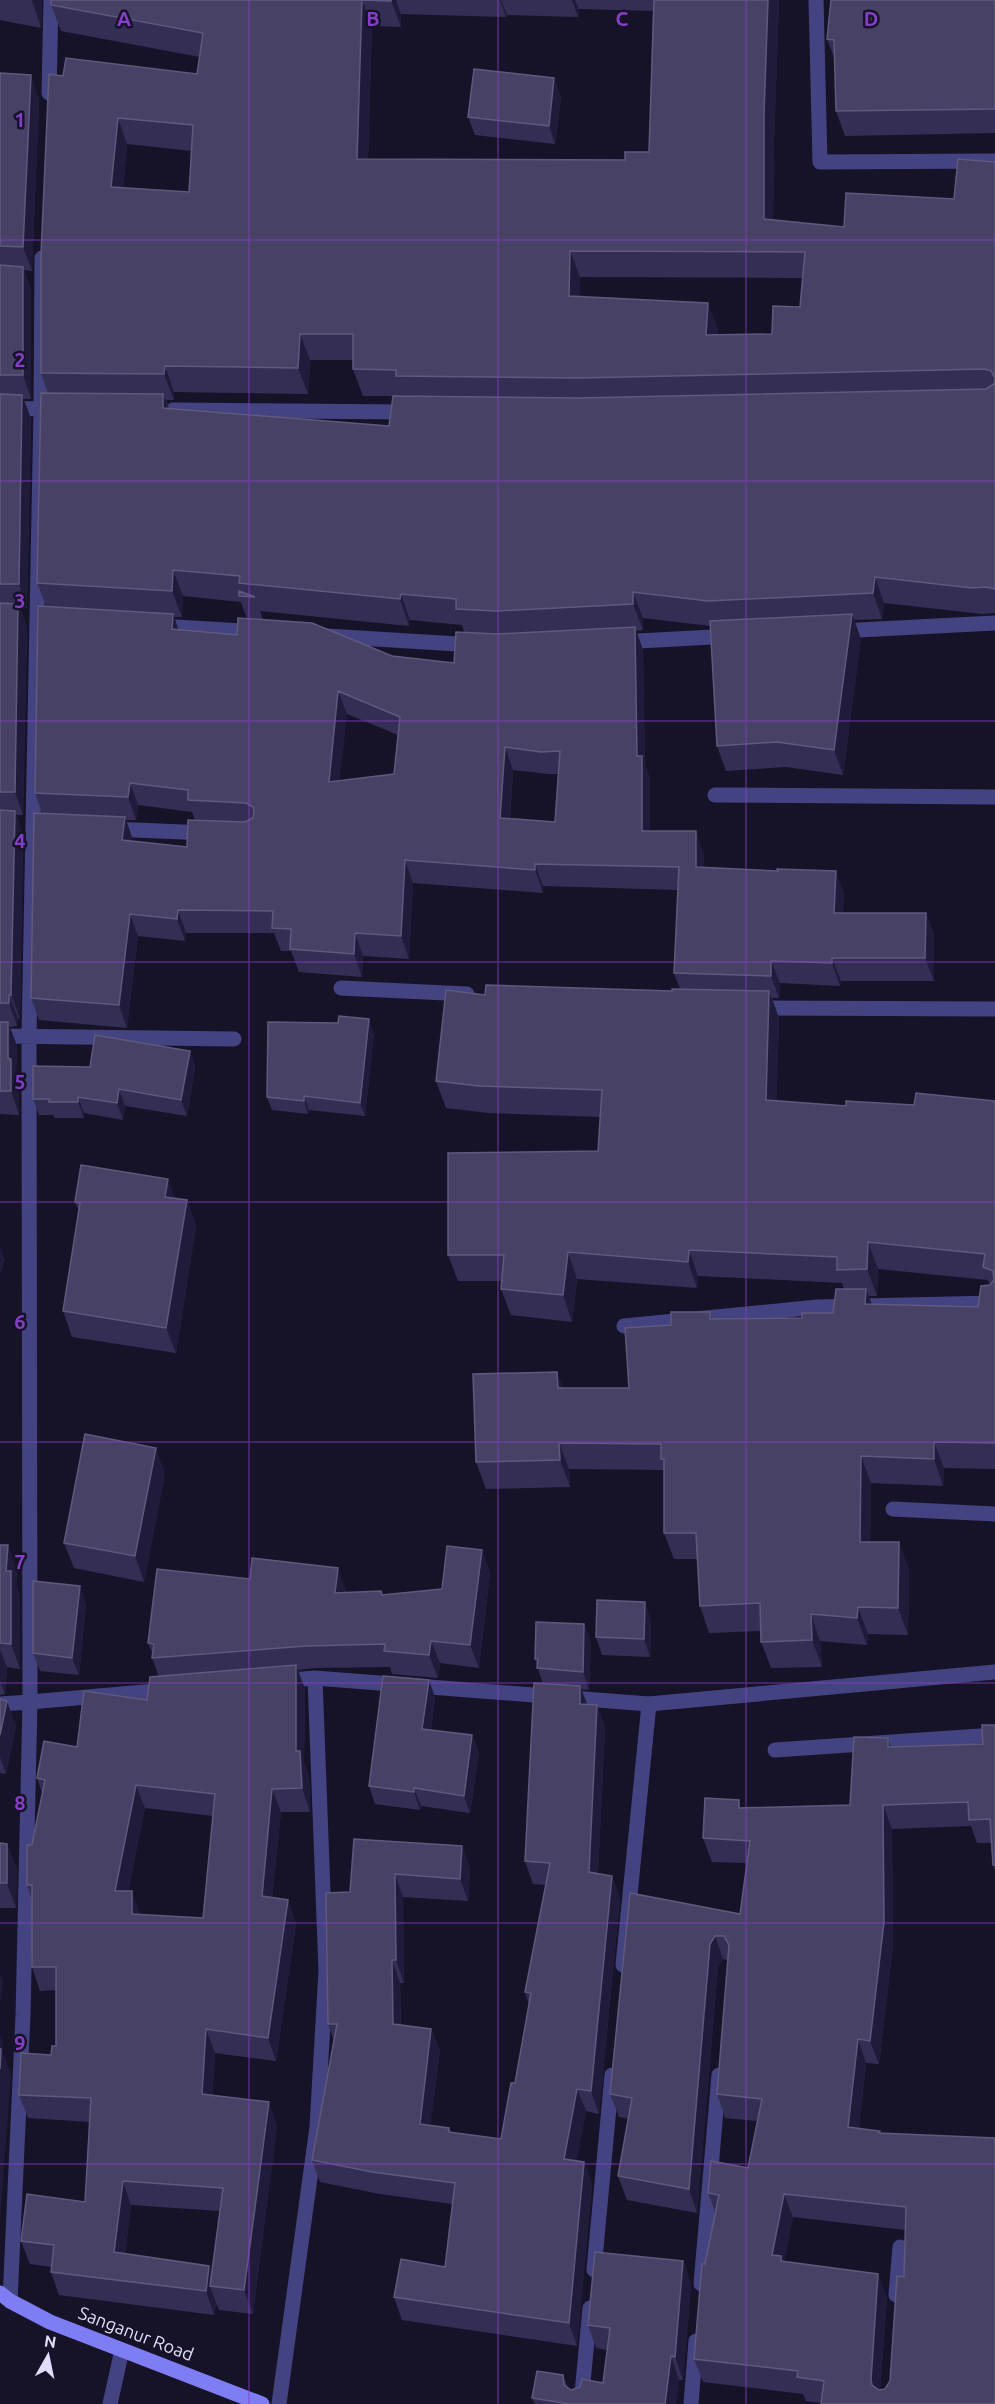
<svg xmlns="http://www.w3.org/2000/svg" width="995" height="2404" viewBox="0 0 995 2404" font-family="Ubuntu,sans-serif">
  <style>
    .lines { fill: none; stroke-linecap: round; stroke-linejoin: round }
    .service { stroke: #444382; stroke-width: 15 }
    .minor { stroke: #444382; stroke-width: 15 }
    .secondary { stroke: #7f7df3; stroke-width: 15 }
    .wall { fill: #352e54; fill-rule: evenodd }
    .shaded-wall { fill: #211b3b }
    .building { fill: #474166; stroke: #5f597d; stroke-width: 1.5; fill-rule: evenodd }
    .grid { fill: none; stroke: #853ec5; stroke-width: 1.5; stroke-opacity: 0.55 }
    .labels { text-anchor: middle; stroke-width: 5; stroke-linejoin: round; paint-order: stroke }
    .street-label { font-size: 18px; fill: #e0ddfc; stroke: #161328 }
    .grid-label { font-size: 20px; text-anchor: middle; font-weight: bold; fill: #853ec5; stroke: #161328; stroke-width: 5; stroke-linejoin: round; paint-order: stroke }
  </style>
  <rect width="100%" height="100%" fill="#161328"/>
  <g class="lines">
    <path class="service" d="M623 1965 649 1704
      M594 2270 612 2075
      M701 2284 719 2075
      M581 2404 590 2308
      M691 2404 696 2341"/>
    <path class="minor" d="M816 0 820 162 995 161
      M49 93 51 0
      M0 408 41 409 42 258
      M173 410 410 412
      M159 626 258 632
      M839 631 995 623
      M327 636 474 645
      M620 642 731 636
      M715 795 995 797
      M111 829 207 833
      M341 988 467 994
      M754 1008 995 1009
      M0 1036 234 1039
      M624 1326 817 1307 995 1303
      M893 1509 995 1514
      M281 1681 315 1678 649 1704 995 1672
      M0 1704 30 1702 29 1037 41 409H53
      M775 1750 995 1735
      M896 2295 900 2247
      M10 2301 23 2015 30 1702 167 1690
      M110 2404 122 2350
      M279 2404 317 2127 326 1971 315 1678"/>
    <path class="secondary" d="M0 2293 10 2301 50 2322 262 2404"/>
  </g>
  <path class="wall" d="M0 0H42L41 28 0 20Z
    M51 0H779L774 141 773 220 844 227 954 199 995 162V613L982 614 884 603 882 619 854 620 861 639 843 775 786 767 726 771 717 746 710 626 643 618V630L636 631 643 650 645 765 650 779V831L704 854V868L844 893 843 913H926L934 936V981H841L840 986 780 983 779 998H772L779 1018 776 1101 846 1106 914 1105 995 1101V1469L944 1468 943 1486 871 1483 870 1542 909 1569 908 1635 868 1634 867 1645 820 1641 822 1667 771 1668 761 1642V1631L709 1633 700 1606 698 1559H674L664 1533V1470L569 1469 570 1487 486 1489 476 1462 563 1388H629L671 1325 710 1312 712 1319 802 1318 833 1313 844 1289 842 1283 698 1276 697 1288 577 1279 572 1322 511 1315 501 1289 502 1281H458L448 1255 598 1151 600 1117 489 1113 446 1108 436 1081 485 995 672 991 680 989 674 973 678 890 543 886V893L413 883 409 959 363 956 362 977 299 972 291 951H281L274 933H186L185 941 138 936 127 1028 39 1020 31 998 42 813 35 793 46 606 37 583 48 393 41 373 63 76 197 74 200 57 61 31 51 5ZM579 9 653 11 649 152 625 160 368 159 372 26 401 27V14L506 17 507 15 578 17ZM127 144 192 151 189 192 123 188ZM580 277 802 278 800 307 772 334 717 335 718 329 579 297ZM310 360H353V369L363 396H393L389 426 169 408 166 400H174V392L308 394ZM183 596 241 602 247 619 237 635 178 629 174 617H182ZM260 611 409 626 410 620 462 625 464 632 454 663 392 656 263 620ZM347 714 398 735 394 774 339 781ZM513 770 549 774H558L555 822 510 818ZM138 805 192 812 195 820 187 847 133 841 126 820H136ZM878 1269 988 1280 990 1285 978 1307 871 1304 869 1296H877Z
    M995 0V133L845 136 836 111 835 60 827 39Z
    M0 73 39 99 32 271 24 270 31 290V399H24L31 419 27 608H20L27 627 23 815H16L23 835 20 1019 18 1018 17 1026 10 1027 17 1046 16 1074 19 1082V1115L0 1114Z
    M561 96 555 144 475 135 468 117Z
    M374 1033 365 1116 309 1110 308 1114 272 1110 267 1097Z
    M190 1051 195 1067 187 1116 125 1106 123 1120 84 1113V1118H55L53 1115H39L33 1099 90 1067Z
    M175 1198 187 1200 196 1226 176 1353 72 1337 63 1311 79 1211 75 1202Z
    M165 1473 144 1582 74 1568 64 1543Z
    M0 1545 17 1570 16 1585 20 1596V1669L7 1667 5 1694 0 1695Z
    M482 1550 490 1573 479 1668 440 1663 438 1678 392 1674 390 1667 314 1668 298 1670 305 1689 304 1763 309 1775 310 1812H281L272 1898 288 1900 296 1924 276 2061 215 2053 212 2095 277 2125 253 2314 219 2310 216 2303 214 2315 59 2295 51 2272V2267L30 2264 21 2241 85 2202 90 2122 28 2118 19 2095 51 2055 56 2046V1990L40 1991 32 1967V1900L27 1885 42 1793 37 1778 77 1747 147 1700 159 1677 152 1658 153 1655 148 1643 346 1591V1593L383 1595 442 1589ZM145 1808 213 1816 203 1918 140 1915 128 1891ZM131 2205 220 2211 212 2273 209 2266 125 2254Z
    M86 1604 79 1675 40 1671 33 1653Z
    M651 1620 650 1657 602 1655 596 1637Z
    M584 1624 591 1642 589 1690 581 1689 587 1705H597L605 1728 598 1873 612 1876 620 1899 599 2114 586 2111 576 2161 584 2162 592 2185 577 2346 402 2320 394 2297 445 2267 452 2204 380 2194 320 2182 312 2160 334 2041 328 2024 350 1892 462 1846 470 1869 468 1901 403 1897 404 1983H400L401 2025 431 2029 440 2051 430 2125 449 2128 451 2132 501 2139 515 2083 529 2004 525 1992 546 1885 533 1884 525 1861 543 1684 535 1659Z
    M435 1697 431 1730 472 1735 479 1753 470 1813 421 1806 420 1810 375 1804 369 1786Z
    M0 1699 16 1726 6 1774 0 1773Z
    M995 1725V1871L993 1865 991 1843H977L971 1826 892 1829 893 1946 879 2064 866 2063 859 2129 880 2131 995 2404 821 2403 806 2401 803 2394 703 2382 694 2359 705 2264 715 2212 708 2193 748 2168 757 2121 725 2118 717 2094 728 1960 723 1959 718 1967 697 2213 627 2200 618 2176 629 2119 619 2117 610 2094 630 1893 740 1914 747 1863 712 1862 703 1838 742 1808 850 1805 888 1738 891 1746 983 1744ZM793 2217 905 2230 904 2277 890 2381 885 2389 880 2390 887 2297 784 2261Z
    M0 1843 17 1869 16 1908H0Z
    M683 2261 691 2285 683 2380H679L676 2404H535L532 2398 563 2375 568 2388 571 2390 603 2383 607 2350 596 2348 588 2325Z"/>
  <path class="shaded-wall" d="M32 0H42L41 28 32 1Z
    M362 0 372 26 367 185 357 159Z
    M391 0H396L401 14V27Z
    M500 0H501L507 15 506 17Z
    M572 0H575L579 9 578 17Z
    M768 0H779L774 141 773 245 764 219V114Z
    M31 75 39 99 32 271 23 247Z
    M554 78 561 96 555 144 549 126Z
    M118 118 127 144 121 213 111 187Z
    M570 251 580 277 578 323 569 296Z
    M23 267 31 290V399L23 375Z
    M708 303 718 329 715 361 706 335Z
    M300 334 310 360 308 394 298 368Z
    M165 366 174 392V400L164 374Z
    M163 394 173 420 163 408Z
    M22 395 31 419 27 608 19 584Z
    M173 570 183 596 182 617 172 591Z
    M875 577 884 603 882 619 873 593Z
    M633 592 643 618V630L633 604Z
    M401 594 410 620 409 626 400 599Z
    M18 604 27 627 23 815 15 792Z
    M173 614 181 637 172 629Z
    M852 614 861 639 843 775 834 750Z
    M635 627 643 650 645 765 650 779V854L642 831 637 756Z
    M338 691 347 714 337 805 329 782Z
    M505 747 513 770 508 840 500 818Z
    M130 783 138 805 136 820 128 797Z
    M15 811 23 835 20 1019 11 995Z
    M125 817 133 840 130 862 122 840Z
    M696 831 704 854V890L696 867Z
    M405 860 413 883 409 959 401 936Z
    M535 864 543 886V893L535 870Z
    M836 871 844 893 842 935 834 913Z
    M178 910 186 933 185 941 177 919Z
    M926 913 934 936V981L925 958Z
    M130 914 138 936 127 1028 119 1005Z
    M355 933 363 956 362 977 354 954Z
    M832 958 841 981 840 986 832 963Z
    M771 961 780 983 779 998 771 976Z
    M769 991 779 1018 776 1127 766 1100Z
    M9 995 18 1018 17 1026 9 1003Z
    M369 1019 374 1033 365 1116 360 1103Z
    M8 1022 17 1046 16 1074 19 1082V1115L11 1091 8 1058Z
    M190 1051 195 1067 187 1116 181 1100Z
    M119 1089 125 1106 123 1120 117 1103Z
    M304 1096 309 1110 308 1114 304 1101Z
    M78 1097 84 1113V1118L78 1102Z
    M168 1179 177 1204 165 1197Z
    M187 1200 196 1226 176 1353 166 1328Z
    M868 1242 878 1269 877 1296 867 1269Z
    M0 1247 5 1260 0 1274Z
    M689 1250 698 1276 697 1288 688 1262Z
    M568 1252 577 1279 572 1322 563 1295Z
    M866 1289 876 1315 865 1304Z
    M557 1372 567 1398 558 1388Z
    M934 1442 944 1468 943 1486 934 1459Z
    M559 1443 569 1469 570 1487 560 1460Z
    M156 1448 165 1473 144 1582 135 1556Z
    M861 1456 871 1483 870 1569 860 1542Z
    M899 1542 909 1569 908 1635 898 1608Z
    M8 1545 17 1570 16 1585 20 1596V1669L11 1644 6 1571Z
    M482 1550 490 1573 479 1668 470 1645Z
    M338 1568 346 1591 343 1616 335 1593Z
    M80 1586 86 1604 79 1675 72 1658Z
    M645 1602 651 1620 650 1657 644 1639Z
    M858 1607 868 1634 867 1645 857 1618Z
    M811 1614 820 1641 822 1667 812 1640Z
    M584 1624 591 1642 589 1690 583 1672Z
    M431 1641 440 1663 438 1678 429 1655Z
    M0 1649 7 1667 5 1694 0 1681Z
    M296 1665 305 1689 304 1763 309 1775 310 1812 302 1788 296 1751Z
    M429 1680 435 1697 429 1746 422 1729Z
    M580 1686 589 1709 580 1704Z
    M7 1701 16 1726 6 1774 0 1757V1735Z
    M597 1705 605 1728 597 1894 589 1872Z
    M472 1735 479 1753 470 1813 464 1796Z
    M136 1785 145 1808 123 1914 115 1891Z
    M414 1788 421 1806 420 1810 414 1792Z
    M272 1789 281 1812 270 1919 262 1896Z
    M883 1805 892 1829 893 1946 879 2064 870 2041Z
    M7 1844 17 1869 16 1908 7 1883Z
    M462 1846 470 1869 468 1901 460 1879Z
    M395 1874 403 1897 404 1983 396 1960Z
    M612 1876 620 1899 599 2114 591 2091Z
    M132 1891 140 1914H132Z
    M288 1900 296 1924 276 2061 268 2038Z
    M715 1936 723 1959 718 1967 697 2213 689 2189 710 1944Z
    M392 1960 400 1983 401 2047 393 2024Z
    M0 1973 3 1981 0 2006Z
    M206 2029 215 2053 211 2117 202 2094Z
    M431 2029 440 2051 428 2146 420 2124Z
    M0 2035 3 2043 2 2051 11 2074 0 2220Z
    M858 2039 866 2063 857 2151 848 2127Z
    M577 2089 586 2111 573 2181 564 2159Z
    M269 2102 277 2125 253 2314 244 2290Z
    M584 2162 592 2185 577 2346 569 2323Z
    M123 2181 131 2205 122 2276 114 2252Z
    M784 2194 793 2217 784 2263 772 2255Z
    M683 2261 691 2285 683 2380 675 2357Z
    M209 2266 217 2287 210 2286 216 2303 214 2315 206 2291Z
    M878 2274 887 2297 879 2404 871 2380Z
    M671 2356 679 2380 676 2404H665Z"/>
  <path class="building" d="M51 0H362L357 159 625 160V152H649L654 0H768L764 114V219L844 227 846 193 954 199 958 159 995 162V378L991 371 985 369 578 378 396 376V370L353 369V334H300L298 368 165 366 164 374 41 373V255L49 74 63 76 66 58 197 74 203 33 51 5ZM118 118 193 125 189 192 111 187ZM570 251 805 252 800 307 773 306 772 334 706 335 708 303 569 296Z
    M362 0H391V1Z
    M831 0H995V109L836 111 834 40 827 39Z
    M474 69 554 78 549 126 468 117Z
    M0 73 31 75 23 247 0 246Z
    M0 265 23 267V375H0Z
    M995 378V589L986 587 972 588 875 577 873 593 708 601 633 592V604L496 611 456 609V599L401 594 400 599 239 583 240 576 173 570 172 591 37 583 41 393 163 394V408L389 426 393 396 579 398 986 389 994 384Z
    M0 394 22 395 19 584H0Z
    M239 591 255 597 239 596Z
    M0 603 18 604 15 792H0Z
    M38 606 173 614 172 629 237 635 238 618 312 623 392 656 454 663 456 632 497 634 635 627 637 756H642V831H696V867L778 871 777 869 836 871 834 913H926L925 958H832V963L771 961V976L674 973 679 867 535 864V870L405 860 401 936 355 933 354 954 290 949 291 929 272 928 273 911 178 910 177 919 130 914 119 1005 31 998 34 813 125 817 122 840 187 847 188 820 245 822 253 818 254 812 253 807 246 803 188 800V790L130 783 128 797 35 793ZM338 691 400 717 394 774 329 782ZM505 747 541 752 560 751 555 822 500 818Z
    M852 614 834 750 777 742 717 746 710 621Z
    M0 810 15 811 11 995H9V1003H0Z
    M486 985 672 991V989L769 991 766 1100 846 1106V1101L914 1105 916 1093 995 1101V1443L934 1442V1459L861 1456 860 1542H899L898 1608 858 1607 857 1618 811 1614 812 1640 761 1642 760 1603 700 1606 696 1533H664V1459H661V1444L559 1443 560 1460 476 1462 473 1374 557 1372 558 1388H629L625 1328 671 1325V1312H710V1319L802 1318V1313H833L836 1289H866L865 1304 978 1307 981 1286 990 1285 994 1280 993 1271 983 1267 985 1254 868 1242 867 1269 837 1270V1257L689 1250 688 1262 568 1252 563 1295 501 1289 504 1255H448V1153L598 1151 602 1090 479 1086 436 1081 446 990 485 995Z
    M339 1016 369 1019 360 1103 304 1096V1101L267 1097 268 1022 338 1023Z
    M0 1022H8V1058L11 1059V1091H0Z
    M95 1035 190 1051 181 1100 119 1089 117 1103 78 1097V1102H49V1099H33V1066L90 1067Z
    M81 1165 168 1179 165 1197 187 1200 166 1328 63 1311 80 1203 75 1202Z
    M85 1434 156 1448 135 1556 64 1543Z
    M0 1545H8L6 1571H11V1644L0 1643Z
    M447 1546 482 1550 470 1645 431 1641 429 1655 384 1651 385 1644 306 1646 152 1658 154 1644 148 1643 157 1569 250 1579 252 1558 338 1568 335 1593 381 1591 382 1595 442 1589Z
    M33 1581 80 1586 72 1658 33 1653Z
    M597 1600 645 1602 644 1639 596 1637Z
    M536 1622 584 1624 583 1672 537 1668 538 1659H535Z
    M296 1665V1751H300L302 1788 272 1789 262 1896 288 1900 268 2038 206 2029 202 2094 269 2102 244 2290 210 2286 223 2188 123 2181 114 2252 209 2266 206 2291 51 2272 54 2245 21 2241 27 2194 85 2202 91 2098 19 2095 21 2053 51 2055 52 2046H56V1967H32V1885H27V1845H32L45 1780 37 1778 44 1741 77 1747 84 1691 147 1700 150 1677ZM136 1785 215 1794 203 1918 132 1914V1891H115Z
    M383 1676 429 1680 422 1729 472 1735 464 1796 414 1788V1792L369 1786Z
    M534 1683 580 1686V1704L597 1705 589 1872 612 1876 591 2091 577 2089 564 2159 584 2162 569 2323 394 2297 401 2259 445 2267 455 2183 372 2172 312 2160 337 2024H328L326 1893 350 1892 354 1839 462 1846 460 1879 395 1874 396 1960H392L393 2024 431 2029 420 2124 449 2128V2132L501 2139 511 2083H515L531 1993 525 1992 550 1863 525 1861Z
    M0 1699 7 1701 0 1735Z
    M982 1725H995V1865H993L990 1819 969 1820 968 1802 883 1805 884 1922 870 2041 858 2039 848 2127 880 2131 879 2133 995 2138V2404H821L824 2381 797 2377 798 2371 694 2359 702 2264H705L719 2195 708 2193 711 2161 748 2168 762 2099 717 2094 729 1945 724 1936H715L710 1944 689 2189 618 2176 632 2098 610 2094 630 1893 740 1914 750 1841 703 1838 705 1798 739 1800V1808L850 1805 854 1737 888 1738V1747L983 1744ZM784 2194 906 2207 904 2277 897 2276 890 2381 885 2389 879 2390 872 2385 871 2380 878 2274 781 2261V2256L772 2255Z
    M0 1843 7 1844V1883H0Z
    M0 2049H1L0 2069Z
    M595 2252 683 2261 675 2357 671 2356 665 2404H569L532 2398 537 2371 563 2375 564 2385 571 2390 580 2387 582 2379 603 2383 610 2328 588 2325Z"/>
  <path class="grid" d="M249 0V2404M498 0V2404M746 0V2404M0 240H995M0 481H995M0 721H995M0 962H995M0 1202H995M0 1442H995M0 1683H995M0 1923H995M0 2164H995"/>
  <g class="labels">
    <g class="street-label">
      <text transform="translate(136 2334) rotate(21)" y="6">Sanganur Road</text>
    </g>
  </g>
  <g class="grid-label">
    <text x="124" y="26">A</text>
    <text x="373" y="26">B</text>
    <text x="622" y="26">C</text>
    <text x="871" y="26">D</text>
    <text x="20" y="127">1</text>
    <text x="20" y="367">2</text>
    <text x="20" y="608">3</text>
    <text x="20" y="848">4</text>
    <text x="20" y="1089">5</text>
    <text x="20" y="1329">6</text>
    <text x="20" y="1569">7</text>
    <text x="20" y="1810">8</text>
    <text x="20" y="2050">9</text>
  </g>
  <g transform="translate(48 2356) rotate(9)" stroke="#161328" stroke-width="4.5" paint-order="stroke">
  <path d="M0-4.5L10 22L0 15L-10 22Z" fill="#e0ddfc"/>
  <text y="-9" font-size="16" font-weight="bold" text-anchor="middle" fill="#e0ddfc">N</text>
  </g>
</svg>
